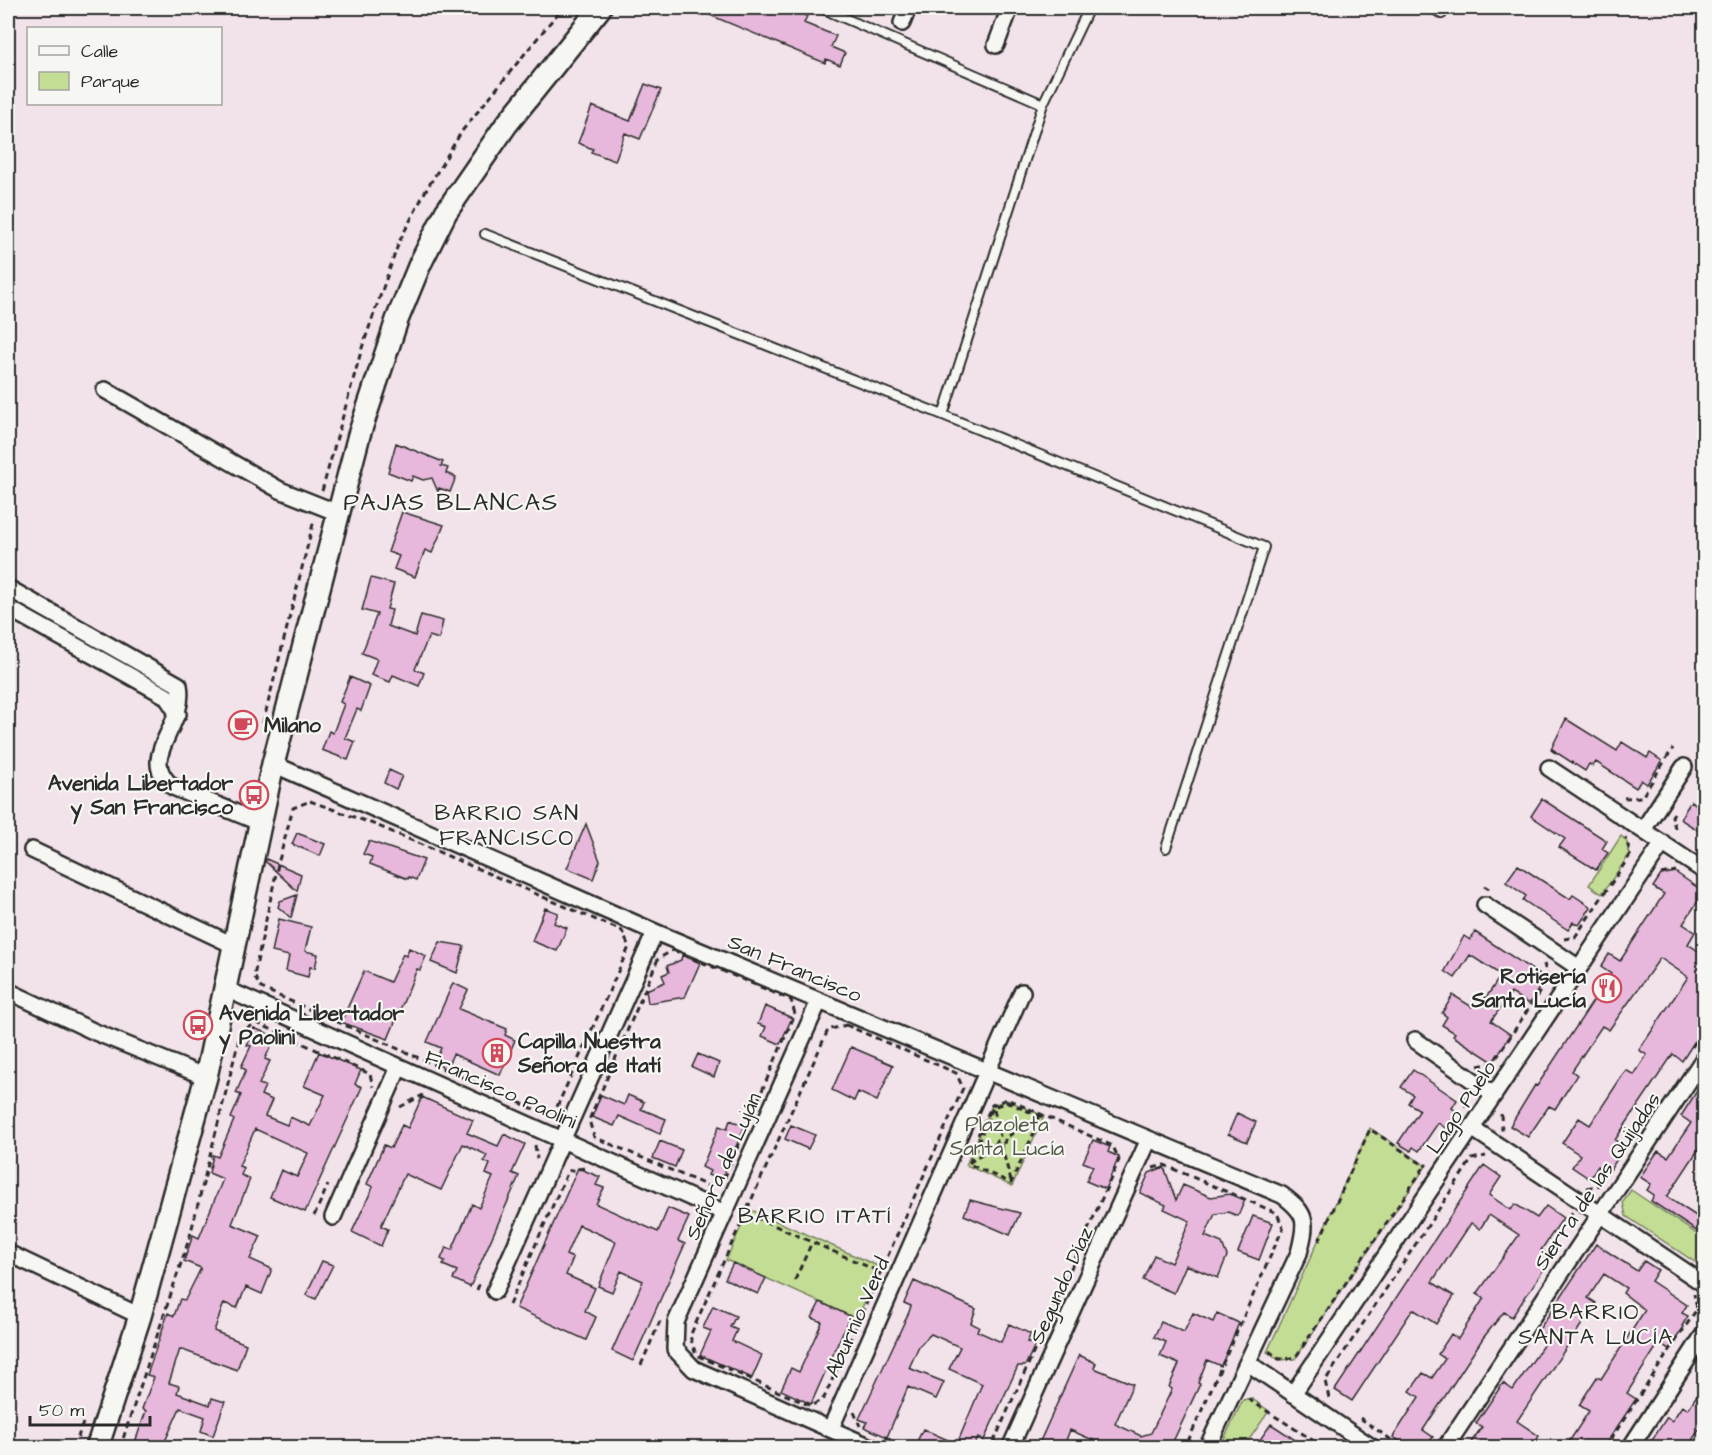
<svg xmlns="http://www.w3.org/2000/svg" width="1712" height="1455" viewBox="0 0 1712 1455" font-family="'Architects Daughter',sans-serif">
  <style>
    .green { fill: #c4dd94; stroke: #788460; stroke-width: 1.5 }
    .building { fill: #e7b8db; stroke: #2b2b2b; stroke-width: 1.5 }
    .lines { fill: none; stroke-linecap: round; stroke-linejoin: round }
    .lane-casing { stroke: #2b2b2b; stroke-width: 12 }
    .street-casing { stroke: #2b2b2b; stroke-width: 20 }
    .secondary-casing { stroke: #2b2b2b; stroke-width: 26 }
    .path { stroke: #2b2b2b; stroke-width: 3; stroke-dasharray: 6 4.5; stroke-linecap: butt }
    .lane { stroke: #f6f6f2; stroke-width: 8 }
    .street { stroke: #f6f6f2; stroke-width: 15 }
    .secondary { stroke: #f6f6f2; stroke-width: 21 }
    .labels { text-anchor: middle; stroke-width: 4.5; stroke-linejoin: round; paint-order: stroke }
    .poi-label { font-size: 21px; font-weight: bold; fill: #2b2b2b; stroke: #f6f6f2; text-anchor: start }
    .street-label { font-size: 21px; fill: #2b2b2b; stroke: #f6f6f2 }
    .park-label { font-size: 21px; fill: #515845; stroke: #f6f6f2 }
    .neighbourhood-label { font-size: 22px; letter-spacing: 1.5px; fill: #2b2b2b; stroke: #f6f6f2 }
    .quarter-label { font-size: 24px; letter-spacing: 1.5px; fill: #2b2b2b; stroke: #f6f6f2 }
  </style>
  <rect width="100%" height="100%" fill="#f2e3eb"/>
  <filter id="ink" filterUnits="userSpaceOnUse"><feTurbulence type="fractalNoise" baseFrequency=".0167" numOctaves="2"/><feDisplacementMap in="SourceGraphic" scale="12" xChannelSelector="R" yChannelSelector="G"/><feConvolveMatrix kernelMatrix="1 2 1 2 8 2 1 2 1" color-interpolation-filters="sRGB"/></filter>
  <g filter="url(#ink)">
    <path class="green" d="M1621 836 1626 840 1630 854 1602 894 1589 885Z
      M1007 1100 1044 1116 1012 1186 966 1165 992 1105Z
      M1370 1128 1426 1166 1295 1359 1279 1360 1267 1352Z
      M1631 1190 1704 1239V1268L1626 1216 1623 1202Z
      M749 1209 880 1267 857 1319 726 1260Z
      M1251 1398 1269 1411 1244 1447H1220L1243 1400Z"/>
    <path class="building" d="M693 8H787L807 16 804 23 836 36 831 47 845 53 840 65 826 59 825 63Z
      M645 84 661 90 640 139 625 133 615 161 591 152 593 149 578 143 592 106 630 121Z
      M396 443 443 462 441 466 448 468 446 473 456 477 450 492 439 488 438 492 432 478 423 480 413 476 411 481 388 472Z
      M402 512 444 525 432 553 425 550 415 577 394 569 399 556 388 552Z
      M371 578 394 584 387 609 392 610 388 626 415 636 421 615 443 621 439 639 429 636 415 669 424 673 419 686 393 675 390 682 371 675 377 659 362 653 377 614 362 610Z
      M350 677 370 686 361 711 357 709 345 738 355 742 348 760 322 750 329 731 333 733 344 704 340 702Z
      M1566 719 1617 751 1622 742 1647 758 1650 753 1662 761 1647 784 1641 780 1636 788 1596 762 1593 766 1589 764 1585 771 1551 749Z
      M389 770 402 776 396 789 384 783Z
      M1542 799 1607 841 1602 849 1608 853 1596 870 1559 847 1565 839 1531 816Z
      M1691 801 1704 810V834L1680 819Z
      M586 824 600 861 593 879 567 868Z
      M297 833 325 844 320 856 292 844Z
      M369 841 424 860 416 880 409 877 408 879 370 864 372 857 363 854Z
      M266 859 301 874 297 891 265 861Z
      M1518 865 1570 899 1573 895 1591 907 1579 925 1573 922 1568 930 1523 900 1526 896 1506 882Z
      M1675 872 1704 892 1683 924 1695 932 1688 944 1704 955V1006L1696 1019 1704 1027 1682 1061 1673 1054 1619 1134 1615 1140 1625 1147 1608 1173 1598 1166 1590 1179 1572 1167 1580 1155 1562 1143 1579 1118 1590 1125 1626 1070 1634 1075 1647 1055 1639 1050 1688 977 1660 958 1609 1030 1602 1026 1572 1071 1577 1075 1555 1109 1549 1106 1528 1137 1510 1126 1535 1085 1537 1086 1611 974 1601 967 1609 954 1620 961 1664 894 1653 887 1661 875Z
      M297 895 291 918 278 907 280 901Z
      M545 908 558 913 554 923 567 928 557 951 532 941Z
      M279 919 311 927 305 951 318 954 315 968 310 967 308 977 286 971 289 956 272 952Z
      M1475 932 1540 975 1534 983 1540 987 1529 1004 1511 993 1491 1021 1511 1035 1493 1062 1453 1036 1455 1033 1442 1025 1447 1017 1442 1013 1453 995 1472 1007 1480 994 1486 998 1501 975 1470 955 1455 978 1445 971 1464 936 1470 940Z
      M440 942 464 946 457 973 431 962Z
      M409 948 426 956 420 970 417 969 388 1039 341 1022 364 971 390 982 403 954 406 956Z
      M682 955 700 963 685 997 648 1003 646 990 665 982 662 975 669 972 667 966 681 960Z
      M453 983 468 990 459 1009 507 1029 505 1035 515 1040 500 1075 453 1054 446 1069 435 1063 441 1048 427 1042Z
      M765 1006 792 1018 780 1044 762 1036 766 1027 758 1024Z
      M254 1028 275 1037 265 1059 270 1061 259 1084 265 1086 261 1095 272 1100 265 1116 287 1125 290 1117 310 1126 325 1095 304 1086 319 1052 361 1070 355 1084 362 1087 305 1212 270 1197 281 1170 297 1177 308 1153 255 1129 239 1166 244 1168 241 1175 250 1179 232 1224 261 1236 250 1259 272 1269 262 1294 246 1287 237 1308 224 1303 214 1331 246 1344 237 1370 180 1349 169 1383 179 1386 177 1393 210 1405 212 1398 225 1402 213 1436 201 1431 205 1417 180 1408 162 1448H133L146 1411 142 1409 154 1377 147 1375 168 1313 174 1316 180 1299 185 1300 201 1268 184 1261 193 1235 199 1238 223 1179 209 1173 213 1155 218 1157 234 1120 231 1118 241 1095 236 1093 246 1070 241 1067 251 1046 247 1045Z
      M851 1047 893 1065 877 1101 858 1092 854 1101 832 1090Z
      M698 1054 719 1063 714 1077 692 1067Z
      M1413 1070 1457 1100 1452 1108 1457 1112 1447 1129 1438 1123 1419 1151 1413 1147 1411 1151 1398 1143 1420 1110 1408 1103 1413 1095 1401 1087Z
      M1704 1080V1141L1667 1197 1704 1221V1236L1651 1201 1654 1195 1647 1190 1651 1184 1640 1177 1658 1151 1668 1157 1691 1123 1681 1116Z
      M601 1095 624 1105 628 1095 644 1102 641 1109 666 1119 660 1134 619 1116 614 1126 592 1117Z
      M422 1097 473 1120 467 1133 498 1146 504 1134 525 1144 512 1173 519 1176 470 1287 453 1279 457 1271 443 1265 445 1261 441 1259 446 1248 452 1250 472 1204 479 1208 493 1177 486 1174 490 1164 484 1161 487 1155 463 1144 441 1190 405 1174 381 1226 388 1229 381 1246 352 1232 373 1187 367 1184 384 1145 391 1148 402 1125 408 1128Z
      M1237 1113 1256 1122 1247 1142 1228 1134Z
      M730 1120 745 1126 723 1176 718 1179 708 1175 710 1171 702 1167 719 1126 727 1129Z
      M791 1125 815 1135 808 1149 785 1139Z
      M1093 1140 1110 1147 1108 1152 1119 1157 1105 1189 1086 1181 1093 1166 1083 1162Z
      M660 1141 682 1150 675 1167 653 1158Z
      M1484 1165 1501 1177 1489 1195 1511 1210 1515 1204 1537 1218 1546 1206 1563 1218 1541 1250 1552 1257 1512 1317 1504 1312 1483 1338 1423 1430 1433 1437 1426 1448H1400L1403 1443 1393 1437 1419 1397 1410 1391 1423 1373 1432 1378 1445 1359 1438 1354 1451 1334 1458 1339 1484 1298 1477 1294 1519 1235 1489 1215 1480 1229 1471 1223 1432 1282 1454 1296 1436 1324 1413 1309 1352 1401 1335 1390Z
      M1164 1167 1176 1200 1183 1185 1211 1197 1230 1194 1245 1200 1238 1216 1228 1212 1215 1214 1205 1236 1222 1243 1227 1256 1218 1278 1186 1265 1174 1293 1143 1280 1154 1255 1171 1263 1190 1221 1164 1209 1166 1205 1140 1193 1149 1173Z
      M578 1168 600 1177 596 1185 604 1188 596 1204 658 1232 668 1208 689 1217 678 1241 685 1244 633 1361 612 1351 643 1281 621 1271 612 1292 598 1286 616 1242 586 1228 579 1225 566 1255 573 1258 566 1275 595 1288 585 1311 596 1317 586 1340 516 1308Z
      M970 1200 1020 1213 1010 1235 964 1215Z
      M1253 1216 1273 1223 1259 1260 1238 1252Z
      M1596 1244 1637 1271 1644 1261 1658 1270 1651 1281 1687 1305 1682 1313 1688 1316 1682 1326 1684 1327 1669 1349 1659 1343 1627 1393 1636 1399 1603 1448H1565L1589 1411 1579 1405 1597 1377 1601 1379 1645 1310 1623 1293 1626 1288 1604 1274 1588 1298 1596 1303 1517 1421 1539 1436 1532 1448H1467L1482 1427 1476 1423 1503 1383 1513 1390 1548 1338 1538 1331Z
      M322 1261 333 1265 316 1299 306 1295Z
      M733 1263 766 1278 758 1294 725 1279Z
      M914 1281 976 1309 971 1323 979 1327 977 1331 1001 1342 1009 1324 1031 1334 1027 1342 1035 1345 1025 1366H1018L984 1440 978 1438 973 1448H914L923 1429 957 1444 982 1384 949 1369 960 1347 931 1334 919 1346 909 1368 944 1382 936 1399 908 1387 887 1437 864 1427 867 1422 859 1419 909 1312 911 1306 904 1303Z
      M820 1302 850 1316 811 1404 781 1390 791 1368 799 1372 822 1322 812 1318Z
      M713 1306 736 1316 730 1327 737 1330 732 1341 762 1355 752 1378 700 1355 711 1331 703 1328Z
      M1193 1313 1213 1322 1217 1313 1239 1323 1221 1366 1207 1360 1198 1383 1200 1384 1170 1448H1092L1095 1441 1070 1430 1063 1448H1037L1079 1355 1096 1363 1094 1368 1133 1384 1115 1424 1141 1436 1151 1433 1172 1389 1169 1387 1179 1364 1160 1356 1166 1342 1154 1337 1161 1322 1184 1332Z
      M1704 1384V1422L1687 1448H1647L1667 1417 1672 1421 1682 1406 1688 1409Z
      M1271 1424 1291 1437 1306 1448H1269L1259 1441Z"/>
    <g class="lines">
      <g class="lane-casing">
        <path id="lane" d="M821 8 1043 104
          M1432 8 1442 14 1445 8
          M485 234 943 415 1264 547 1166 848
          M943 415 1043 104 1089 8"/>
      </g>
      <g class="street-casing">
        <path id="street" d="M902 23 908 8
          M996 45 1010 8
          M105 390 280 490 338 513
          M8 588 179 685C187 728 135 757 173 787L261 823
          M8 608 166 696 178 714
          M273 764 655 932 1282 1195C1308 1214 1307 1222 1299 1253L1207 1448
          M1549 768 1704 871
          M1643 830 1684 767
          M32 850 233 945
          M1485 905 1579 968
          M226 989 725 1213
          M8 991 95 1032 206 1077
          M819 1001 676 1322 675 1349 694 1369 873 1448
          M1415 1040 1494 1095
          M1472 1128 1704 1284
          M333 1217 399 1067
          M8 1253 140 1316
          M495 1291 655 932
          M1248 1363 1373 1448
          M1293 1394 1663 843
          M831 1428 1022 992
          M1010 1448 1149 1139
          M1445 1448 1704 1058
          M1630 1448 1704 1334"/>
      </g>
      <g class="secondary-casing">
        <path id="secondary" d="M97 1448 140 1316 206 1077 273 764 359 435 397 320 420 264 446 212 506 125 600 8"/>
      </g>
      <path class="path" d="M322 491 362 348 399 242 425 192 462 131 562 8
        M263 723 314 520
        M1551 749 1558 754
        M1624 798 1642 797 1673 748
        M245 799 248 785
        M310 801 376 825 622 931 629 947 556 1109 541 1112 261 988 254 976 278 864 293 808Z
        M1674 813 1672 816 1676 832
        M1661 874 1676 871
        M1484 886 1491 890
        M1564 939 1575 937 1631 854 1625 838
        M673 950 791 1000 795 1014 724 1179 708 1186 594 1137 589 1120 658 959Z
        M846 1025 956 1073 963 1088 824 1398 811 1406 696 1355 690 1336 828 1030Z
        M1692 1047 1704 1029
        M1478 1066 1493 1063 1548 979 1544 964
        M1465 1093 1466 1107
        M1007 1102 1041 1117 1011 1183 969 1164 993 1107Z
        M400 1107 423 1095
        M994 1110 1000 1136 996 1141 999 1145 1005 1142V1138L1039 1118
        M1501 1114 1502 1131
        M978 1135 992 1105 1007 1099 1113 1146 1119 1160 991 1448
        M535 1145 537 1159
        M1001 1145 1011 1181
        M969 1163 997 1143
        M1153 1168 1164 1165 1277 1213 1283 1228 1185 1448
        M1587 1188 1601 1185
        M1571 1212 1573 1226
        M746 1213 880 1272
        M314 1216 328 1185
        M1319 1241 1370 1129 1425 1166 1427 1164
        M795 1280 812 1242
        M477 1290 480 1282
        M509 1305 568 1171 584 1168
        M1269 1351 1279 1359 1295 1358 1425 1166
        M641 1365 660 1321
        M1329 1398 1325 1381 1472 1159 1486 1156
        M1248 1399 1325 1448
        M854 1412 860 1426
        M1360 1418 1403 1448
        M885 1437 908 1448
        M74 1448 83 1423
        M120 1448 190 1236 241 1031 257 1023 370 1074 373 1087
        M1605 1448 1697 1309 1694 1294"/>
      <use href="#lane" class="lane"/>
      <use href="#street" class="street"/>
      <use href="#secondary" class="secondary"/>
    </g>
  </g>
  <defs>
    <g id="cafe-ring" transform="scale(1.5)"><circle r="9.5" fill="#f6f6f2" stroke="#d1495b" stroke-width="1.5"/><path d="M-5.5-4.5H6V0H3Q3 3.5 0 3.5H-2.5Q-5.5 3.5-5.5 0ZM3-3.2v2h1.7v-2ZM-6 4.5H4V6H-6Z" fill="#d1495b"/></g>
    <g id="bus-ring" transform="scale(1.5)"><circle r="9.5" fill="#f6f6f2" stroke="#d1495b" stroke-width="1.5"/><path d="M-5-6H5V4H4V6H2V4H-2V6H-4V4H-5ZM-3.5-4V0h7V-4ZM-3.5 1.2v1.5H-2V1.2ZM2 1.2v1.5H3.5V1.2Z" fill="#d1495b"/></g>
    <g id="restaurant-ring" transform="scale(1.5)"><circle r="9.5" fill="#f6f6f2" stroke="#d1495b" stroke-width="1.5"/><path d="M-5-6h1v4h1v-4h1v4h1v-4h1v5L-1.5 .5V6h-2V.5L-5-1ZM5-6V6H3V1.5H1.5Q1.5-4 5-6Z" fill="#d1495b"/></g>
    <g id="building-ring" transform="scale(1.5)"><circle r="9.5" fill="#f6f6f2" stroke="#d1495b" stroke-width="1.5"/><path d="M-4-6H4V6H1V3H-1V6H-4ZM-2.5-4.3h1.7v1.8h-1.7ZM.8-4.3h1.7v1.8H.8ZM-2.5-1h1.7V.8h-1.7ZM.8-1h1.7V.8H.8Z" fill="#d1495b"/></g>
  </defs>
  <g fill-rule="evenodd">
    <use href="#cafe-ring" x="243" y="725"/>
    <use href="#bus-ring" x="254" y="795"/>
    <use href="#restaurant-ring" x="1607" y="988"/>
    <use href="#bus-ring" x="198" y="1025"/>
    <use href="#building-ring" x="497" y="1053"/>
  </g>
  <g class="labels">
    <g class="poi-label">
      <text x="264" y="732">Milano</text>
      <text x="233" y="790" text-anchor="end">Avenida Libertador<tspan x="233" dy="24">y San Francisco</tspan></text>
      <text x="1586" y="983" text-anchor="end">Rotisería<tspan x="1586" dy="24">Santa Lucía</tspan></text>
      <text x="219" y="1020">Avenida Libertador<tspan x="219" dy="24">y Paolini</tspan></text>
      <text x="518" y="1048">Capilla Nuestra<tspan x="518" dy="24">Señora de Itatí</tspan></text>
    </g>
    <g class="street-label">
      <text transform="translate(795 968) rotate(23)" y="7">San Francisco</text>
      <text transform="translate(501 1089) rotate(24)" y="7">Francisco Paolini</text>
      <text transform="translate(1461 1107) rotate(-56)" y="7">Lago Puelo</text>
      <text transform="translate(723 1166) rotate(-66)" y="7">Señora de Luján</text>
      <text transform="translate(1597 1181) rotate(-56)" y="7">Sierra de las Quijadas</text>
      <text transform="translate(1061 1285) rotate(-66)" y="7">Segundo Díaz</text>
      <text transform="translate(857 1317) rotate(-66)" y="7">Aburnio Verd</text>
    </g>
    <g class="park-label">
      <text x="1007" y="1131">Plazoleta<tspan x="1007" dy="24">Santa Lucía</tspan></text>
    </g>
    <g class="neighbourhood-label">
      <text x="507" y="820">BARRIO SAN<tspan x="507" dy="25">FRANCISCO</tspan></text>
      <text x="815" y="1223">BARRIO ITATÍ</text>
      <text x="1596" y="1319">BARRIO<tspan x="1596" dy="25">SANTA LUCÍA</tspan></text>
    </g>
    <g class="quarter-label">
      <text x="451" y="510">PAJAS BLANCAS</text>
    </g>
  </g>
  <rect width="1712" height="1455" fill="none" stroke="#f6f6f2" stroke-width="30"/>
  <rect x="15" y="15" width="1682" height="1425" fill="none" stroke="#2b2b2b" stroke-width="2" filter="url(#ink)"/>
  <rect x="27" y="27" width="195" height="78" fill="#f6f6f2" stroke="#a5a5a2" stroke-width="1.5"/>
  <rect x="39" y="46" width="30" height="9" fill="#f6f6f2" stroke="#a5a5a2" stroke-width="1.5"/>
  <text x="81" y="57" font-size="18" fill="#2b2b2b">Calle</text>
  <rect x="39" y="72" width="30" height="18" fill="#c4dd94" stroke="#a5a5a2" stroke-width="1.5"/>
  <text x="81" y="87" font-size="18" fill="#2b2b2b">Parque</text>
  <path d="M30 1416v9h120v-9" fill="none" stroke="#2b2b2b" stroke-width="3"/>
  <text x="39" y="1416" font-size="18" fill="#2b2b2b" stroke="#f6f6f2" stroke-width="4.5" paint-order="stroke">50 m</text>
</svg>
